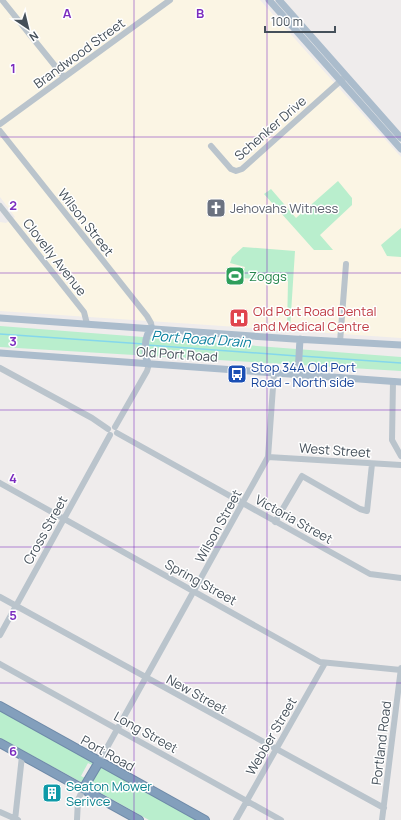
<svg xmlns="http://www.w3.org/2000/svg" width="401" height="820" viewBox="0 0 401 820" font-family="Manrope,sans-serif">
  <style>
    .commercial { fill: #fbf5e4 }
    .green { fill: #b9eecd }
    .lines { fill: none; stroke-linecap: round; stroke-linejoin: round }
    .stream { stroke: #85d7ec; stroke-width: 1.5 }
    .highway-casing { stroke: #6e8aa8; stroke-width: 10 }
    .minor { stroke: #bac4cc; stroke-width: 6 }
    .major { stroke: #abbccc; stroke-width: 7 }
    .highway { stroke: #839fbc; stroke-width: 8 }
    .grid { fill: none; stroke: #7b2cbf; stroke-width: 1; stroke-opacity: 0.55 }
    .labels { text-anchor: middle; stroke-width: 3; stroke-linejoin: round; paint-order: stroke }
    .street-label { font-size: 13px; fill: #45505a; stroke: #fff }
    .worship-label { font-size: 13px; fill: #5b616d; stroke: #fff; text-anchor: start }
    .leisure-label { font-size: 13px; fill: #27864d; stroke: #fff; text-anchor: start }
    .health-label { font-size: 13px; fill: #be3a42; stroke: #fff; text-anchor: start }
    .transit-label { font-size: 13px; fill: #164399; stroke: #fff; text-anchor: start }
    .culture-label { font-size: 13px; fill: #0d838f; stroke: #fff; text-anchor: start }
    .water-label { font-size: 14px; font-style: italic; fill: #0b809f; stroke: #fff }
    .grid-label { font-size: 13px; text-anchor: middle; font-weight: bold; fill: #7b2cbf; stroke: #fff; stroke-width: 3; stroke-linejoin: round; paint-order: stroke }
  </style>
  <rect width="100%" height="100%" fill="#efecec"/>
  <path class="commercial" d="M0 0H260L401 157V338L0 311V222L6 223 15 217 0 197Z"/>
  <path class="green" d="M338 181 352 198V205L320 235 333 250H314L264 194 271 189 296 218Z
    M401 228V257L387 256 381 245Z
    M243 247 295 251 290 329H287L288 281 241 278 245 267 230 263 232 257Z
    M0 326 401 357V371L0 347Z
    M0 710 93 762 92 765 88 763 81 776 85 778 81 782 0 738Z
    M99 767H101L197 820H149L90 787Z"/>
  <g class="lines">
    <path class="stream" d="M0 334 144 344
      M147 345 297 356
      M301 356 401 363"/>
    <g class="highway-casing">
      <path id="highway" d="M0 706 205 820
        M0 743 139 820
        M83 789 99 762"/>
    </g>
    <path class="minor" d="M2 0 64 77
      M0 124 170 0
      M0 131 147 316 151 323 152 328
      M211 146 231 169 236 171 242 169 346 76
      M0 206 84 312 87 324
      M340 342 346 264
      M0 368 92 418 108 429
      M393 381 392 440 401 456
      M115 427 147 371 149 364
      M117 433 370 574 401 578
      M268 457 401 465
      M0 483 320 662 401 670
      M275 522 302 476 360 509 367 511 372 464
      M0 597 384 808
      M0 635 110 435
      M0 664 281 820
      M99 762 268 457 274 373
      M0 812 18 820
      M15 820 22 756
      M77 820 78 800 83 789
      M236 820 325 663
      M382 820 401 668"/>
    <path class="major" d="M269 0 401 149
      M279 0 401 138
      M0 318 294 339 401 345
      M0 353 401 382
      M149 364C143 356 144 335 152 328
      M298 374 300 339"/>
    <use href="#highway" class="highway"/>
  </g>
  <path class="grid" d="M134 0V820M267 0V820M0 137H401M0 273H401M0 410H401M0 547H401M0 683H401"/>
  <defs>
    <g id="church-square" transform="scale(1)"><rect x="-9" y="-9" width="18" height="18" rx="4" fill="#6b7280" stroke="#fff"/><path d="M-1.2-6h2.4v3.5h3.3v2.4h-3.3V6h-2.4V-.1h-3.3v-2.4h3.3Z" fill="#fff"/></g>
    <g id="stadium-square" transform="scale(1)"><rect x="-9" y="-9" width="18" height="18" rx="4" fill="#2e9e5b" stroke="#fff"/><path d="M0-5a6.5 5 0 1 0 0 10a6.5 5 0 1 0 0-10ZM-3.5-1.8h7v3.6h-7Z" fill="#fff"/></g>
    <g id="hospital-square" transform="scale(1)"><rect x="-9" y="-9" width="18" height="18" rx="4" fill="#e0444e" stroke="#fff"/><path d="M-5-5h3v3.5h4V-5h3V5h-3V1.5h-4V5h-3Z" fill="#fff"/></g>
    <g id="bus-square" transform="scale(1)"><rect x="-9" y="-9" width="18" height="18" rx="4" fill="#1a4fb4" stroke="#fff"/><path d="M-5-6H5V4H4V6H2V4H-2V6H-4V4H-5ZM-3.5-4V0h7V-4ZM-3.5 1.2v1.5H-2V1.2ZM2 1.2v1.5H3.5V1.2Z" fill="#fff"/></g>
    <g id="building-square" transform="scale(1)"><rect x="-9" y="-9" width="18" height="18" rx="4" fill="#0f9aa8" stroke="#fff"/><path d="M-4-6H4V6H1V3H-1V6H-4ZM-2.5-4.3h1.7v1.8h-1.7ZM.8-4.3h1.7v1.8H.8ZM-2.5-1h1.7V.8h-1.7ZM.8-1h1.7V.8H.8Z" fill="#fff"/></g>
  </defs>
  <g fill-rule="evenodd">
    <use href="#church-square" x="216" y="208"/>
    <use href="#stadium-square" x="235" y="276"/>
    <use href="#hospital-square" x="239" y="318"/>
    <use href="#bus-square" x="237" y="374"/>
    <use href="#building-square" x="52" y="793"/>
  </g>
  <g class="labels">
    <g class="street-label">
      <text transform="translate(79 53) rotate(-36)" y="5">Brandwood Street</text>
      <text transform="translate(270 128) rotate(-41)" y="5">Schenker Drive</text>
      <text transform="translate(86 222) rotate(52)" y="5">Wilson Street</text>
      <text transform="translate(55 257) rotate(52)" y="5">Clovelly Avenue</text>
      <text transform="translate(177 354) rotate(4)" y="5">Old Port Road</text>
      <text transform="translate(335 450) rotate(4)" y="5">West Street</text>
      <text transform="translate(294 519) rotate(29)" y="5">Victoria Street</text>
      <text transform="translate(218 526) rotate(-61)" y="5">Wilson Street</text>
      <text transform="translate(45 530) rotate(-61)" y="5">Cross Street</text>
      <text transform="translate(201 582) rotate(29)" y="5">Spring Street</text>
      <text transform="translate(197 694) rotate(29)" y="5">New Street</text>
      <text transform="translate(146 732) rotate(29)" y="5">Long Street</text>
      <text transform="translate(271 736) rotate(-60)" y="5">Webber Street</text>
      <text transform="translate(381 743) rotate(-83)" y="5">Portland Road</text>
      <text transform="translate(108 753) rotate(29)" y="5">Port Road</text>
    </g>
    <g class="worship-label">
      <text x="230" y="213">Jehovahs Witness</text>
    </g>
    <g class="leisure-label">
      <text x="249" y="281">Zoggs</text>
    </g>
    <g class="health-label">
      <text x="253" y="316">Old Port Road Dental<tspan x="253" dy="15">and Medical Centre</tspan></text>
    </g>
    <g class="transit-label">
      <text x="251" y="372">Stop 34A Old Port<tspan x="251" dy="15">Road - North side</tspan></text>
    </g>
    <g class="culture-label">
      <text x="66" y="791">Seaton Mower<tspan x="66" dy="15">Serivce</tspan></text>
    </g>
    <g class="water-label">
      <text transform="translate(201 339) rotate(4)" y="5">Port Road Drain</text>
    </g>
  </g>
  <g class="grid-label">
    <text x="67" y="18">A</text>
    <text x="200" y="18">B</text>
    <text x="13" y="73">1</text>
    <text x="13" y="210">2</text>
    <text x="13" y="346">3</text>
    <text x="13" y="483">4</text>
    <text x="13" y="620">5</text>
    <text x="13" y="756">6</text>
  </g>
  <g transform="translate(28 28) rotate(145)" stroke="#ffffff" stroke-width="3" paint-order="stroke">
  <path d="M0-3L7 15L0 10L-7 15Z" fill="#45505a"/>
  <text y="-6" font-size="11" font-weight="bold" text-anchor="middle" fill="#45505a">N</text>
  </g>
  <path d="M265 26v6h70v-6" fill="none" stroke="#45505a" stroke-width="2"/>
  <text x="271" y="26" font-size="12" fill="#45505a" stroke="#ffffff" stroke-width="3" paint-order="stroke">100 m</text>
</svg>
